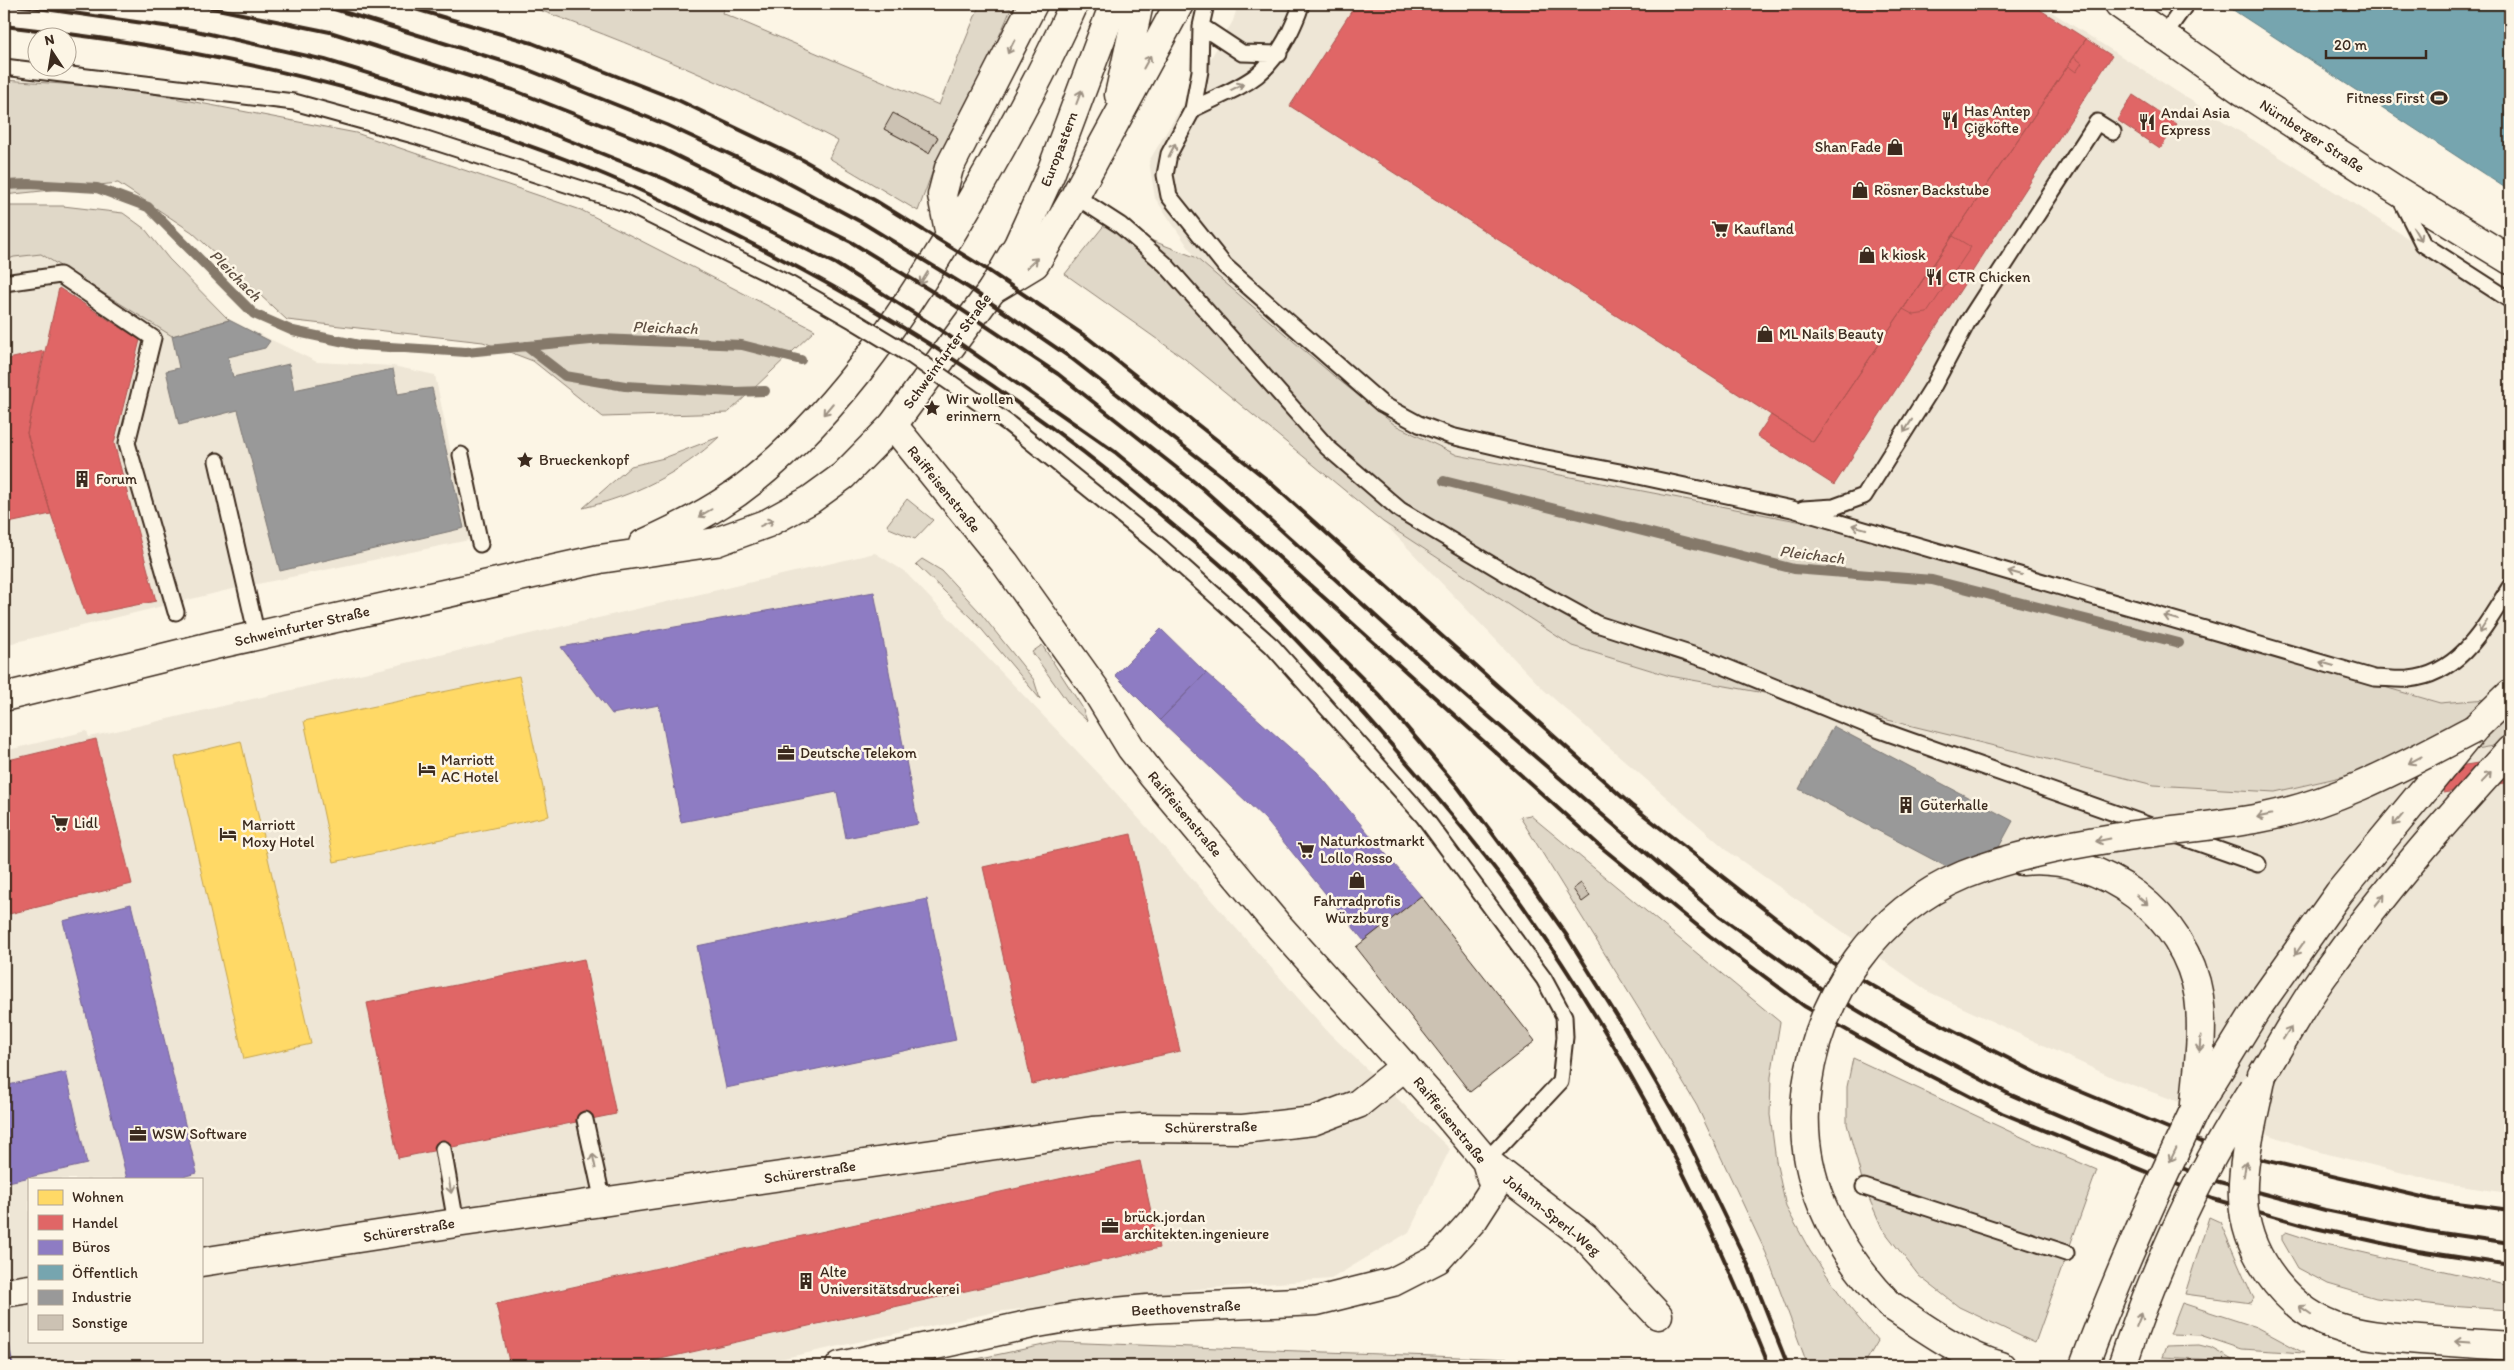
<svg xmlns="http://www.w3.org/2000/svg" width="2514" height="1370" viewBox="0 0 2514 1370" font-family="Itim,sans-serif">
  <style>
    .built { fill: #eee6d6; fill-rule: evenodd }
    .green { fill: #e0d8c8; stroke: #8e8173; fill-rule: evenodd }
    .homes { fill: #ffd966; stroke: #c4a450 }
    .shops { fill: #e06666; stroke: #ae5450 }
    .offices { fill: #8e7cc3; stroke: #756392 }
    .public { fill: #76a5af; stroke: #648084 }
    .industry { fill: #999; stroke: #7d7874 }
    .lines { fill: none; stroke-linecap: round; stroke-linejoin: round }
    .stream { stroke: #85796b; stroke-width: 10 }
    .building { fill: #ccc2b3; stroke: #3b2a1e }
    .service-casing { stroke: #3b2a1e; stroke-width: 19 }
    .minor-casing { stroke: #3b2a1e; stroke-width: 31 }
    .tertiary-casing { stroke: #3b2a1e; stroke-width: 31 }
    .secondary-casing { stroke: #3b2a1e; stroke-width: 31 }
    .trunk-casing { stroke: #3b2a1e; stroke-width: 31 }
    .service { stroke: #fcf5e5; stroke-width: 15 }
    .minor { stroke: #fcf5e5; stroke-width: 28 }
    .tertiary { stroke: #fcf5e5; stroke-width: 28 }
    .secondary { stroke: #fcf5e5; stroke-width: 28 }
    .trunk { stroke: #fcf5e5; stroke-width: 28 }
    .rail { stroke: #3b2a1e; stroke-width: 4 }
    .service-bridge-casing { stroke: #3b2a1e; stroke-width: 19; stroke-linecap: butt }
    .trunk-bridge-casing { stroke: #3b2a1e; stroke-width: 31; stroke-linecap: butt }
    .service-bridge { stroke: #fcf5e5; stroke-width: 15 }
    .trunk-bridge { stroke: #fcf5e5; stroke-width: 28 }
    .oneway { stroke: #9c9082 }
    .labels { text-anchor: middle; stroke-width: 5; stroke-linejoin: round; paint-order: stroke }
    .poi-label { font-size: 15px; fill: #3b2a1e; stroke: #fcf5e5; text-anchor: start }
    .street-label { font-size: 15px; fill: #3b2a1e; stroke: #fcf5e5 }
    .water-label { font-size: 16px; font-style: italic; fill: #605144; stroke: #fcf5e5 }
  </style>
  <rect width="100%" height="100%" fill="#fcf5e5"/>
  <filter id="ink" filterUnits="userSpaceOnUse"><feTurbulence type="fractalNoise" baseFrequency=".02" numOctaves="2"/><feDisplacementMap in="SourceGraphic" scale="10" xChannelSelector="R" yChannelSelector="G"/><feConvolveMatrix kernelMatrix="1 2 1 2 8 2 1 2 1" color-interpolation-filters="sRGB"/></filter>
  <g filter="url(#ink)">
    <path class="built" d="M1238 4H2039L2510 303V697L2440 703 1823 526 1457 455 1395 425 1334 376 1195 257 1155 198 1149 161 1233 21Z
      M105 235 216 313 317 362 393 366 435 375 469 540 224 591 4 645V243Z
      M1383 522 1572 646 1670 676 1814 702 2424 758 2510 743V1193L2451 1185 2312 1150 2116 1079 1929 992 1729 852 1544 690Z
      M875 553 904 571 1102 777 1329 1033 1450 1149 1409 1232 1331 1279 1197 1289 995 1312 748 1366H4V751L87 731 89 737 125 729ZM29 1179H201V1341H29Z"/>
    <path class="green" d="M523 4H726L722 13 939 105 980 4H998L1011 9 973 97 936 162 918 211 829 158 838 141C736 87 631 43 523 4ZM884 129 938 138 928 153Z
      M4 80 122 88 356 133 581 210 815 330 728 413 603 417 533 361 483 342 287 320 192 232 118 183 4 195Z
      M4 206H63L123 213 145 229 169 259 229 320 172 336 41 254 14 257 4 261Z
      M1106 223 1195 257 1334 376 1395 425 1457 455 1823 526 2440 703 2510 697V743L2424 758 2275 792 2154 785 1814 702 1670 676 1572 646 1383 522 1185 359 1065 274Z
      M719 437C681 473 633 496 583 508L631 466 664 458Z
      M907 499 933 520 915 539 889 528 887 525Z
      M922 559 942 571 978 610 1034 680 1040 699 973 619 916 564Z
      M1042 645 1082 707 1087 721 1069 704 1032 652Z
      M1530 815 1780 1022 1771 1077 1770 1115 1776 1161 1786 1207 1810 1251 1849 1307 1878 1341 1865 1363 1870 1366H1808L1766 1253 1697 1106 1642 1014 1520 817Z
      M1853 1058 2028 1140 2097 1170 2035 1343 1959 1307 1919 1276 1882 1228 1864 1187 1847 1124V1087Z
      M2209 1217 2220 1222 2252 1295 2254 1298 2251 1303 2185 1294Z
      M2286 1232 2317 1242 2510 1286V1310L2448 1306 2376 1298 2328 1284 2298 1268 2282 1240V1235Z
      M2182 1303 2256 1327 2304 1353 2242 1349 2200 1335 2170 1334Z
      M1058 1342 1647 1364 1648 1366H943Z
      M2199 1345 2211 1348 2234 1361 2162 1357 2166 1346Z"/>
    <path class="homes" d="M519 676 549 816 334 862 304 721Z
      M241 741 311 1044 244 1059 175 757Z"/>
    <path class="shops" d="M1356 4H2031L2086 39 1813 442 1290 106Z
      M2086 39 2112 56 1834 485 1757 436 1771 415 1813 442Z
      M2074 57 2082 63 2076 72 2068 66Z
      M2133 95 2177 124 2160 149 2117 120Z
      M1953 236 1971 247 1927 313 1914 315 1903 309Z
      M59 288 140 340 114 443 156 601 86 615 51 514 27 433Z
      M44 351 27 433 51 514 4 524V360Z
      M4 545 9 595 4 597Z
      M96 739 132 884 9 914 4 894V761Z
      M2510 758V782L2444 793 2440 769Z
      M1131 834 1180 1051 1032 1084 983 867Z
      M584 959 616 1114 398 1158 367 1003Z
      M1140 1161 1159 1248 629 1366H510L496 1304Z"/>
    <path class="offices" d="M874 592 918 824 846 838 837 792 681 822 659 705 612 714 561 647Z
      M1161 629 1206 673 1160 720 1115 675Z
      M1206 673 1317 772 1421 896 1364 941 1265 819 1160 720Z
      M927 899 956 1040 726 1088 697 946Z
      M131 904 197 1173 175 1179H127L63 921Z
      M66 1072 87 1164 4 1183V1086Z
      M4 1314 13 1366H4Z"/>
    <path class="public" d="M2224 4H2510V191Z"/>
    <path class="industry" d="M229 320 270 341 265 348 228 357 233 377 289 364 294 390 393 369 398 394 432 388 464 528 280 571 238 410 179 425 166 371 179 368 172 336Z
      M1833 726 2013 821 1979 884 1799 789Z"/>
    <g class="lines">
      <path class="stream" d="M4 185 29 184 97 188 148 207 254 314 293 331 359 345 466 352 601 339 742 345 801 360
        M526 346 565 376 625 386 734 392 765 391
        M1444 481 1794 569 1932 580 2179 643"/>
    </g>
    <path class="building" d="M893 113 938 137 929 153 884 129Z
      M1581 883 1590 896 1582 902 1573 889Z
      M1421 896 1535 1041 1470 1092 1356 947Z"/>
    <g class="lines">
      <g class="service-casing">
        <path id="service" d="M1206 4 1201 26 1200 71 1193 109 1169 154 1165 175 1169 196 1225 266 1382 404 1419 424 1451 436 1536 456 1620 472 1792 509 2374 678C2385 678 2397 680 2409 679 2461 674 2485 626 2510 587
          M1201 26 1242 53 1279 54
          M2164 35 2186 4
          M4 67 294 102 417 136 625 203 791 285 854 321
          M1193 109C1239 86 1265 82 1290 32 1294 23 1299 14 1301 4
          M2398 194 2423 244 2510 300
          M1075 196 1120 225 1165 264 1327 447 1400 510 1517 580 1597 624 1711 661 1877 729 2258 864
          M4 283 60 275 153 338 127 443 176 612
          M975 400 1009 424 1162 548 1272 646 1424 817 1544 979 1564 1016 1565 1037 1560 1082 1486 1161
          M461 455 480 544
          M217 461 257 636
          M1803 509 1834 507 1864 496 1934 385 1967 323 2097 122 2113 132
          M585 1120 603 1202
          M443 1149 456 1223
          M1864 1187 2066 1253"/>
      </g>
      <g class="minor-casing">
        <path id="minor" d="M1486 1161 1585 1237 1658 1315
          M201 1262 456 1223 1092 1131 1141 1128 1243 1129 1313 1121 1358 1104 1405 1066
          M4 1293 29 1289
          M840 1366 1032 1324 1084 1315 1147 1309 1317 1301 1393 1282 1438 1259 1474 1219 1494 1188 1486 1161 1433 1098 1276 923 1152 775 1131 748 1095 689 1005 563 893 425"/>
      </g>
      <g class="tertiary-casing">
        <path id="tertiary" d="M2119 4 2244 92 2396 190 2510 260
          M1119 95 1139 4
          M992 290 1035 264 1075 196 1179 4"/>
      </g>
      <g class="secondary-casing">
        <path id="secondary" d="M950 236 942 195 949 168 1033 4
          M643 544C681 527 719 508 751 482 844 407 909 306 969 204 1007 139 1043 73 1074 4
          M4 697 215 645 600 559 716 542 768 523 810 500 843 476 893 425 992 290 1018 245 1050 175 1114 4"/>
      </g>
      <g class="trunk-casing">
        <path id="trunk" d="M2022 861C2103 853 2186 915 2199 997 2204 1032 2198 1068 2195 1104
          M2262 1075C2283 1041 2302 1004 2326 972 2382 893 2445 821 2510 750
          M2194 1111 2258 1007 2339 893 2474 729 2510 694
          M1890 1305C1925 1328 1961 1355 2001 1366"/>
      </g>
      <use href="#service" class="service"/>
      <use href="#minor" class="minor"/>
      <use href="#tertiary" class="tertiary"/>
      <use href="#secondary" class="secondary"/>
      <use href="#trunk" class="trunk"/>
      <path class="rail" d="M193 4 330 32 513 90 663 149 851 242 956 306 1058 374 1202 488 1601 847 1710 936 1804 1006 1905 1063 2002 1113 2213 1199 2315 1228 2418 1251 2510 1265
        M311 4 334 9 521 67 667 125 766 171 863 223 969 288 1071 358 1223 477 1426 662 1719 916 1820 988 1914 1044 2009 1094 2208 1179 2325 1210 2428 1231 2510 1243
        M398 4 532 43 680 101 803 160 876 201 983 267 1088 338 1265 478 1631 805 1833 963 1927 1017 2041 1075 2221 1150 2435 1200 2510 1210
        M4 5 31 7 192 30 325 60 508 116 665 179 836 264 939 329 1115 452 1239 555 1380 696 1457 786 1534 889 1567 936 1625 1029 1679 1122 1749 1267 1788 1366
        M4 26C73 34 144 43 212 57 339 82 463 119 583 166 623 181 662 200 701 219 863 295 1016 392 1154 509 1177 529 1202 548 1225 569 1287 628 1346 692 1402 757 1443 804 1484 852 1520 902 1622 1045 1705 1203 1769 1366"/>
      <g class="service-bridge-casing">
        <path id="service-bridge" d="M854 321 912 356 975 400"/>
      </g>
      <g class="trunk-bridge-casing">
        <path id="trunk-bridge" d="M2262 1075C2255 1112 2241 1162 2243 1198 2244 1225 2253 1250 2268 1272 2308 1330 2354 1335 2420 1340 2450 1342 2480 1344 2510 1346
          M1890 1305C1832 1246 1795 1171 1807 1086 1820 993 1876 912 1964 875 2011 856 2063 846 2113 838 2161 830 2211 827 2260 818 2338 803 2405 765 2474 729
          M2084 1366C2116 1279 2154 1195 2194 1111
          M2122 1366C2154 1269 2198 1174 2253 1088"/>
      </g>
      <use href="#service-bridge" class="service-bridge"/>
      <use href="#trunk-bridge" class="trunk-bridge"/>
    </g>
    <defs><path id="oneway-shaft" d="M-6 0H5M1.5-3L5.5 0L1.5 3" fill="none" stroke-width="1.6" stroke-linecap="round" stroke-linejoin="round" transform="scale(1.25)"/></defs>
    <g class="oneway">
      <use href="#oneway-shaft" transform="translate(1011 47) rotate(117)"/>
      <use href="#oneway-shaft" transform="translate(1147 62) rotate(-61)"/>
      <use href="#oneway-shaft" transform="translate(1237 87) rotate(-26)"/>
      <use href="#oneway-shaft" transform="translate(1079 97) rotate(-69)"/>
      <use href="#oneway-shaft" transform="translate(1172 150) rotate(-63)"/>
      <use href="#oneway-shaft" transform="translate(2417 234) rotate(60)"/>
      <use href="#oneway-shaft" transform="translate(1032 263) rotate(-43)"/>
      <use href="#oneway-shaft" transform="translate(924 278) rotate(122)"/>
      <use href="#oneway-shaft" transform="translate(828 409) rotate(130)"/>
      <use href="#oneway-shaft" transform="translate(1908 426) rotate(122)"/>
      <use href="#oneway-shaft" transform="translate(705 513) rotate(150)"/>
      <use href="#oneway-shaft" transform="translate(767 523) rotate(-25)"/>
      <use href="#oneway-shaft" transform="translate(1859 527) rotate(-165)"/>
      <use href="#oneway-shaft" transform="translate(2015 573) rotate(-164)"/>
      <use href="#oneway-shaft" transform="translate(2171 618) rotate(-164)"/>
      <use href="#oneway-shaft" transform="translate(2483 627) rotate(123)"/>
      <use href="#oneway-shaft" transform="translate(2327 664) rotate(-164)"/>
      <use href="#oneway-shaft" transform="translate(2415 760) rotate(152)"/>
      <use href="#oneway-shaft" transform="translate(2486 777) rotate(-47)"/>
      <use href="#oneway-shaft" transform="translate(2264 816) rotate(168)"/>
      <use href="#oneway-shaft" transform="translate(2398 820) rotate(130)"/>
      <use href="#oneway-shaft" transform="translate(2103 840) rotate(169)"/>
      <use href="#oneway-shaft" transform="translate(2142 900) rotate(39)"/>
      <use href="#oneway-shaft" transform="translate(2380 900) rotate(-50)"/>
      <use href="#oneway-shaft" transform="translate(2299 949) rotate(125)"/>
      <use href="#oneway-shaft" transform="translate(2287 1033) rotate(-58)"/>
      <use href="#oneway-shaft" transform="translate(2200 1044) rotate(94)"/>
      <use href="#oneway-shaft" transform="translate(2173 1155) rotate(116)"/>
      <use href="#oneway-shaft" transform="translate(594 1161) rotate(-102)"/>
      <use href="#oneway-shaft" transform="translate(2245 1169) rotate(-81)"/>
      <use href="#oneway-shaft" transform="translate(450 1186) rotate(80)"/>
      <use href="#oneway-shaft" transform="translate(2305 1310) rotate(-145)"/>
      <use href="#oneway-shaft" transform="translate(2139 1320) rotate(-68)"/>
      <use href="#oneway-shaft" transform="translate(2462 1342) rotate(-176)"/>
    </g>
  </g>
  <defs>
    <g id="stadium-bare" transform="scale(1.35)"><path d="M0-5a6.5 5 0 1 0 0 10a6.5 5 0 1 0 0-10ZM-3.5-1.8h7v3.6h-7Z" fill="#3b2a1e" stroke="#fcf5e5" stroke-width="2.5" paint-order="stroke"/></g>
    <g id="restaurant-bare" transform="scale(1.35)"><path d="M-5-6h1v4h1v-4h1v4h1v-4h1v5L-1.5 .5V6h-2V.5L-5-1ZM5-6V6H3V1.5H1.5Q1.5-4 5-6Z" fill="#3b2a1e" stroke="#fcf5e5" stroke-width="2.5" paint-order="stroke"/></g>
    <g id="shop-bare" transform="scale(1.35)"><path d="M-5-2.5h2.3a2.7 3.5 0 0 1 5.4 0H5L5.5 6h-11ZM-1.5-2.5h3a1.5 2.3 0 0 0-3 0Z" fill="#3b2a1e" stroke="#fcf5e5" stroke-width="2.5" paint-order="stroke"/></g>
    <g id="supermarket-bare" transform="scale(1.35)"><path d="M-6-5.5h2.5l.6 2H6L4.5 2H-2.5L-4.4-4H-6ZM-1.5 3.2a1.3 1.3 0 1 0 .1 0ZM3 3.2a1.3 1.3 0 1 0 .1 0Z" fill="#3b2a1e" stroke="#fcf5e5" stroke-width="2.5" paint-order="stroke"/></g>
    <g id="sight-bare" transform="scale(1.35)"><path d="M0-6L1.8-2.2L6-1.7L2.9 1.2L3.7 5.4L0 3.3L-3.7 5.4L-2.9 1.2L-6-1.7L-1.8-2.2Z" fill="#3b2a1e" stroke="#fcf5e5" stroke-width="2.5" paint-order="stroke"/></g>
    <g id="building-bare" transform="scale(1.35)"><path d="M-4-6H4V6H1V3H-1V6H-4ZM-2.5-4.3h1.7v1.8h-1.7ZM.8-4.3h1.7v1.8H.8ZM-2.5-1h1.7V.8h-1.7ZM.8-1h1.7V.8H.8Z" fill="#3b2a1e" stroke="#fcf5e5" stroke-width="2.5" paint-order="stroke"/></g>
    <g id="office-bare" transform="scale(1.35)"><path d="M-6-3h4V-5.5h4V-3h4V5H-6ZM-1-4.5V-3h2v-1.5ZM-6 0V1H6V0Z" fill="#3b2a1e" stroke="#fcf5e5" stroke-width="2.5" paint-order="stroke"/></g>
    <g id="hotel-bare" transform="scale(1.35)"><path d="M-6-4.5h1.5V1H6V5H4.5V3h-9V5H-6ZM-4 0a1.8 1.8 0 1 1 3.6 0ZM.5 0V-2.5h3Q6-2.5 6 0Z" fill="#3b2a1e" stroke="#fcf5e5" stroke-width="2.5" paint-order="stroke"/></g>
  </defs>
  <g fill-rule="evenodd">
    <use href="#stadium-bare" x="2439" y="98"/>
    <use href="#restaurant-bare" x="1950" y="120"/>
    <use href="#restaurant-bare" x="2147" y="122"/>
    <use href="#shop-bare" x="1895" y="147"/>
    <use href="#shop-bare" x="1860" y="190"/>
    <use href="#supermarket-bare" x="1720" y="229"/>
    <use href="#shop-bare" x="1867" y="255"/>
    <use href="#restaurant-bare" x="1934" y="277"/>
    <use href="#shop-bare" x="1765" y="334"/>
    <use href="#sight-bare" x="932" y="408"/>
    <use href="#sight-bare" x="525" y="460"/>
    <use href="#building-bare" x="82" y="479"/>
    <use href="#office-bare" x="786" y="753"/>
    <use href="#hotel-bare" x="427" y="769"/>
    <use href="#building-bare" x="1906" y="805"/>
    <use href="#supermarket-bare" x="60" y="823"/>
    <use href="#hotel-bare" x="228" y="834"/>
    <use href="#supermarket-bare" x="1306" y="850"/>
    <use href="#shop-bare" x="1357" y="880"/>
    <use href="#office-bare" x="138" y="1134"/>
    <use href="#office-bare" x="1110" y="1226"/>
    <use href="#building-bare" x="806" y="1281"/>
  </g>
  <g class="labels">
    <g class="poi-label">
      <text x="2425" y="103" text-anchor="end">Fitness First</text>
      <text x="1964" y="116">Has Antep<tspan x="1964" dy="17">Çiğköfte</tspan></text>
      <text x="2161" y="118">Andai Asia<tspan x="2161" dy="17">Express</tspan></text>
      <text x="1881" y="152" text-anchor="end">Shan Fade</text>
      <text x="1874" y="195">Rösner Backstube</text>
      <text x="1734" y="234">Kaufland</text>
      <text x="1881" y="260">k kiosk</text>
      <text x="1948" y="282">CTR Chicken</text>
      <text x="1779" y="339">ML Nails Beauty</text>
      <text x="946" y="404">Wir wollen<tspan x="946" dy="17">erinnern</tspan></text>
      <text x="539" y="465">Brueckenkopf</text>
      <text x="96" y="484">Forum</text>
      <text x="800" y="758">Deutsche Telekom</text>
      <text x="441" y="765">Marriott<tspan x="441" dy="17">AC Hotel</tspan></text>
      <text x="1920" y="810">Güterhalle</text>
      <text x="74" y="828">Lidl</text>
      <text x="242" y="830">Marriott<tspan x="242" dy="17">Moxy Hotel</tspan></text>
      <text x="1320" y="846">Naturkostmarkt<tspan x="1320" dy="17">Lollo Rosso</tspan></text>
      <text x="1357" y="906" text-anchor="middle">Fahrradprofis<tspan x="1357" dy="17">Würzburg</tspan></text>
      <text x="152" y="1139">WSW Software</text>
      <text x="1124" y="1222">brück.jordan<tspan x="1124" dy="17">architekten.ingenieure</tspan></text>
      <text x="820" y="1277">Alte<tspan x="820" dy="17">Universitätsdruckerei</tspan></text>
    </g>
    <g class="street-label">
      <text transform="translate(2312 136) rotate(33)" y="5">Nürnberger Straße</text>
      <text transform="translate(1059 149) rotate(-69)" y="5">Europastern</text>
      <text transform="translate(947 351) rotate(-54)" y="5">Schweinfurter Straße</text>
      <text transform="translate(944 489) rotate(51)" y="5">Raiffeisenstraße</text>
      <text transform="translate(302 626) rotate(-13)" y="5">Schweinfurter Straße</text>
      <text transform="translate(1185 814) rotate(50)" y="5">Raiffeisenstraße</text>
      <text transform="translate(1450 1120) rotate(51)" y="5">Raiffeisenstraße</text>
      <text transform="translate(1211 1127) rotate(-1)" y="5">Schürerstraße</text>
      <text transform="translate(810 1172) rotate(-8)" y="5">Schürerstraße</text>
      <text transform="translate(1552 1215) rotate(39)" y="5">Johann-Sperl-Weg</text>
      <text transform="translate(409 1230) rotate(-9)" y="5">Schürerstraße</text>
      <text transform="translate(1186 1308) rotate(-3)" y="5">Beethovenstraße</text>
    </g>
    <g class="water-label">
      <text transform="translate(236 275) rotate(45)" y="6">Pleichach</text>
      <text transform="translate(665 327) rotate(2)" y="6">Pleichach</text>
      <text transform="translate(1812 554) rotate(7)" y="6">Pleichach</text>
    </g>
  </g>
  <rect width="2514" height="1370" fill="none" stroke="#fcf5e5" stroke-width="20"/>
  <rect x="10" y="10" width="2494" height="1350" fill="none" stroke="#3b2a1e" stroke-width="2" filter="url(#ink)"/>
  <rect x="28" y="1178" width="175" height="165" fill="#fcf5e5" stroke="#afa495"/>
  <rect x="38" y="1190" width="25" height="15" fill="#ffd966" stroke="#afa495"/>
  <text x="72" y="1202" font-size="15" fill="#3b2a1e">Wohnen</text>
  <rect x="38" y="1215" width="25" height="15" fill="#e06666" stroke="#afa495"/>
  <text x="72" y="1228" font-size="15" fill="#3b2a1e">Handel</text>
  <rect x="38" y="1240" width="25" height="15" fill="#8e7cc3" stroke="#afa495"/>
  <text x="72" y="1252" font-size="15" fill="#3b2a1e">Büros</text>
  <rect x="38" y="1265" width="25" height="15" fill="#76a5af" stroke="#afa495"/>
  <text x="72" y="1278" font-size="15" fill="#3b2a1e">Öffentlich</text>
  <rect x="38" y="1290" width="25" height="15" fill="#999999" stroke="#afa495"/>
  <text x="72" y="1302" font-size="15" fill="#3b2a1e">Industrie</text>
  <rect x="38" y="1315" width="25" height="15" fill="#ccc2b3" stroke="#afa495"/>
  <text x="72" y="1328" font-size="15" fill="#3b2a1e">Sonstige</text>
  <g transform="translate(52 52) rotate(348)"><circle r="24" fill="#fcf5e5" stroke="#afa495"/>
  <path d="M0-4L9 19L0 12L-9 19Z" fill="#3b2a1e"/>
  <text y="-8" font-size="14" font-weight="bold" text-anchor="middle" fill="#3b2a1e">N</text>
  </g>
  <path d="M2326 50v8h100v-8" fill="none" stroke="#3b2a1e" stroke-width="2.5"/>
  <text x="2334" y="50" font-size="15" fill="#3b2a1e" stroke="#fcf5e5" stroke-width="4" paint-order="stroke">20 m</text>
</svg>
